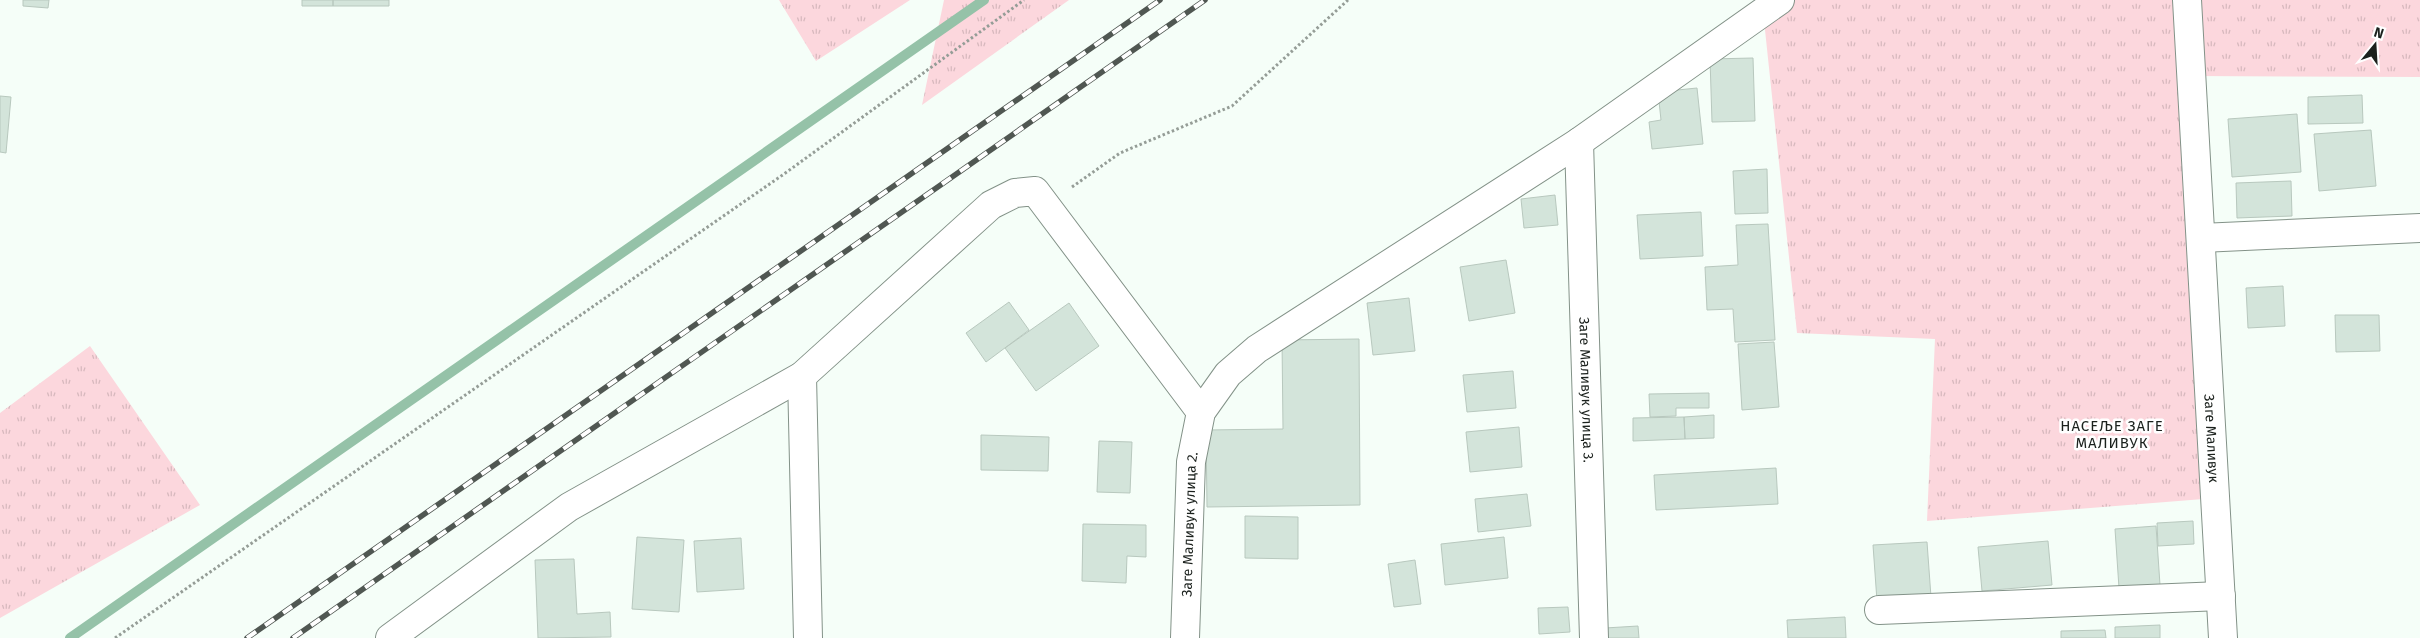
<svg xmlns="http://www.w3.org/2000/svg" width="2420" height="638" viewBox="0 0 2420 638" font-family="'Fira Sans',sans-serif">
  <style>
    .grass { fill: url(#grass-tufts) }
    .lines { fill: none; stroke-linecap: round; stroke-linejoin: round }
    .stream { stroke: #95c2a8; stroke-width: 10 }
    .building { fill: #d3e4da; stroke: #b8c8be }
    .minor-casing { stroke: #839288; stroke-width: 30 }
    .path { stroke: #959d97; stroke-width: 3; stroke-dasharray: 2.5 2.5; stroke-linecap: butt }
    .minor { stroke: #fff; stroke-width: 28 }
    .rail-casing { stroke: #505752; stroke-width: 5.5 }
    .rail { stroke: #fff; stroke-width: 4; stroke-dasharray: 11; stroke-linecap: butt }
    .labels { text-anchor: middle; stroke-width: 5; stroke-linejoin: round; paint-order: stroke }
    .street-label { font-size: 14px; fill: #1b211d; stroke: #fff }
    .neighbourhood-label { font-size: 15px; letter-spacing: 1px; fill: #1b211d; stroke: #fff }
  </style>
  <defs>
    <pattern id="grass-tufts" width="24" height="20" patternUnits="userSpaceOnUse" patternTransform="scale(1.25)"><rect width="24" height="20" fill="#fcd7dd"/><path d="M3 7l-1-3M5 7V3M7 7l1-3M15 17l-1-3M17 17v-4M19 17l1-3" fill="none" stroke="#d7b8bd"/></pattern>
  </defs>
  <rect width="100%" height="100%" fill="#f5fef8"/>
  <path class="grass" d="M779 0H910L816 61Z
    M944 0H1069L922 105Z
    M1780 0H2420V77L2192 76 2216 498 1927 521 1935 339 1797 333 1763 11Z
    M90 346 200 505 0 618V413Z"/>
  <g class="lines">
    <path class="stream" d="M70 638 984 0"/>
  </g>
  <path class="building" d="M23 0H49L48 8 23 6Z
    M302 0H333V6H302Z
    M333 0H389V6H333Z
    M1753 58 1755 121 1712 122 1710 59Z
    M1697 88 1703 144 1652 149 1649 122 1661 120 1658 92Z
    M2362 95 2363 123 2308 124V97Z
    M0 96 11 97 6 153 0 152Z
    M2297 114 2301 172 2232 177 2228 119Z
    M2371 130 2376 186 2319 191 2314 134Z
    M1767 169 1768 213 1735 214 1733 171Z
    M2291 181 2292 216 2237 218 2236 183Z
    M1555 195 1558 225 1524 228 1521 199Z
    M1701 212 1703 256 1640 259 1637 215Z
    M1768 224 1775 340 1735 342 1733 309 1707 310 1705 267 1738 265 1736 225Z
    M1506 260 1515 313 1469 321 1460 267Z
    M2283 286 2285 326 2248 328 2246 288Z
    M1409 298 1415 351 1373 355 1367 303Z
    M1009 302 1029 330 986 362 966 333Z
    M1069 303 1099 346 1036 391 1005 348Z
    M2335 315H2379L2380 351 2336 352Z
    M1359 339 1360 505 1207 507 1206 430 1283 429 1282 340Z
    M1774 342 1779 407 1742 410 1738 344Z
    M1513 371 1516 408 1467 412 1463 375Z
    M1709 393V408H1676V416L1650 417 1649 394Z
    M1714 415V438L1685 439 1684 417Z
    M1684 417 1685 439 1633 441V418Z
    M1519 427 1522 467 1470 472 1466 432Z
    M981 435 1049 437 1048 471 981 470Z
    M1099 441 1132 442 1130 493 1097 492Z
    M1776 468 1778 504 1656 510 1654 475Z
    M1527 494 1531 526 1478 532 1475 499Z
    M1245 516 1298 517V559L1245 558Z
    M2193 521 2194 544 2158 546 2157 523Z
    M1083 524 1146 525V557L1127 556 1126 583 1082 581Z
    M2156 526 2160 585 2119 588 2115 529Z
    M637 537 684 540 679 612 632 609Z
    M1504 537 1508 578 1445 585 1441 544Z
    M741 538 744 589 697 592 694 541Z
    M2048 541 2052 585 1982 591 1978 547Z
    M1927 542 1931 597 1877 601 1873 545Z
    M574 559 577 614 610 612 611 637 538 638 535 560Z
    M1415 560 1421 604 1394 607 1388 564Z
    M1568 607 1570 632 1539 634 1538 608Z
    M1845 617 1846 638H1788L1787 620Z
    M2160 625V638H2115V627Z
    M1638 626 1639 638H1606L1605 628Z
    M2105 630 2106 638H2061V631Z"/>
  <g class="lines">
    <g class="minor-casing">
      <g id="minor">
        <path id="s1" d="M2187 0 2223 638"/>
        <path id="s2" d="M1579 142 1594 638"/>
        <path d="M2201 238 2420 228"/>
        <path d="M802 376 808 638"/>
        <path d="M1879 610 2221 596"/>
        <path d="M390 638 569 507 802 376 991 205 1015 193 1035 191 1201 412"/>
        <path id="s3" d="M1185 638 1191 462 1201 412 1228 374 1257 349 1579 142 1780 0"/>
      </g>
    </g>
    <path class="path" d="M1072 187 1120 153 1232 106 1348 0
      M115 638 784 174 1024 0"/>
    <use href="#minor" class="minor"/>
    <g class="rail-casing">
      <path id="rail" d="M247 638 1160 0
        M293 638 1205 0"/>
    </g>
    <use href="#rail" class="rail"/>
  </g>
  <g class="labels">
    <g class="street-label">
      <text dy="5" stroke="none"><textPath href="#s2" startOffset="248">Заге Маливук улица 3.</textPath></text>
      <text dy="5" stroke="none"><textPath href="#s1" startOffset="439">Заге Маливук</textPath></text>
      <text dy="5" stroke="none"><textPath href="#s3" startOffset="114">Заге Маливук улица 2.</textPath></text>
    </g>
    <g class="neighbourhood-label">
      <text x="2112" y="431">НАСЕЉЕ ЗАГЕ<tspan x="2112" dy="17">МАЛИВУК</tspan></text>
    </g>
  </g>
  <g transform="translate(2375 45) rotate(18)" stroke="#ffffff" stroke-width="4" paint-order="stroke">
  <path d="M0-4L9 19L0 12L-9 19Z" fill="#1b211d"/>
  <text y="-8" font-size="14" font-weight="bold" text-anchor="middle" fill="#1b211d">N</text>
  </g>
</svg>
